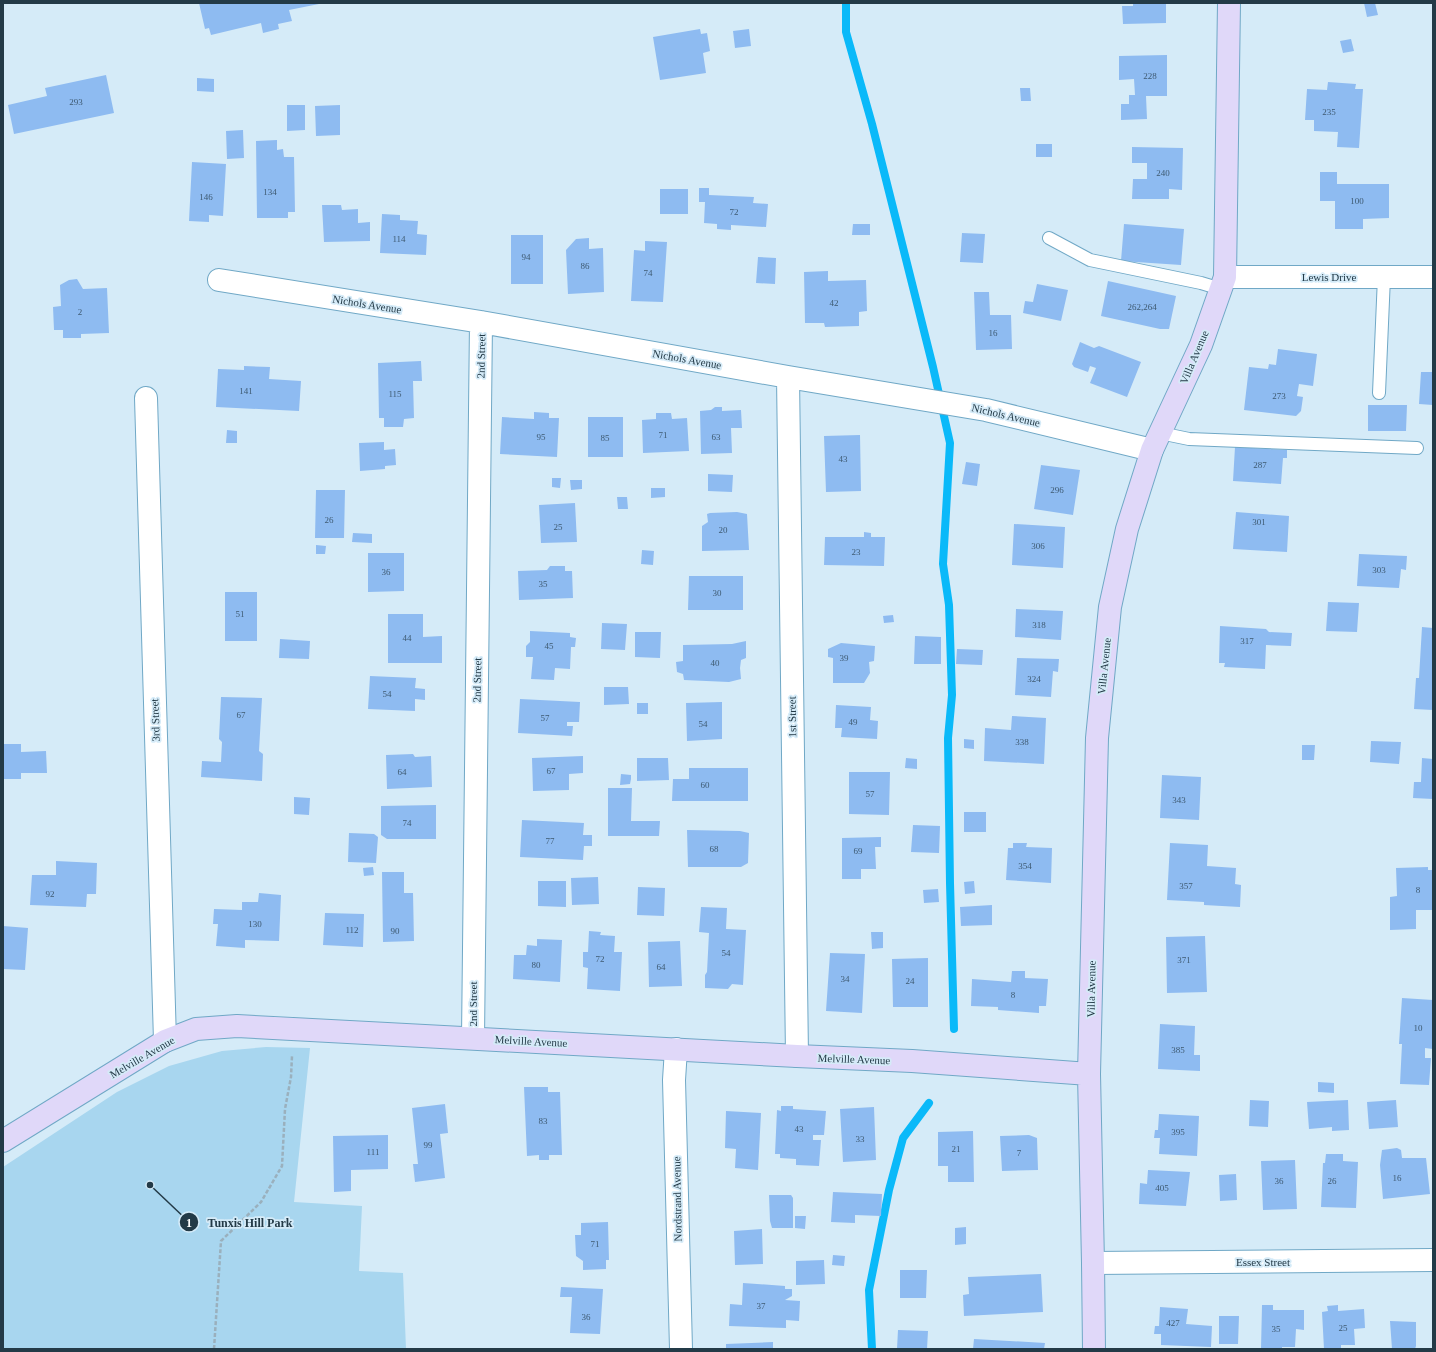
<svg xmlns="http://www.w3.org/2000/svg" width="1436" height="1352" viewBox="0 0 1436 1352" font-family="'Times New Roman',serif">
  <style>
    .green { fill: #a8d6ef }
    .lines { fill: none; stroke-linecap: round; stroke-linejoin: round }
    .stream { stroke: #0ab9f9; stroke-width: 8 }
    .building { fill: #8ebbf1 }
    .lane-casing { stroke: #70a8c6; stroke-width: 14 }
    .street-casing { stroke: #70a8c6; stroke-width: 24 }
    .secondary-casing { stroke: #70a8c6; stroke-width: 24 }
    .path { stroke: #9ab0bd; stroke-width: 2.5; stroke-dasharray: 4 2; stroke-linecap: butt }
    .lane { stroke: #fff; stroke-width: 12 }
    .street { stroke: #fff; stroke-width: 22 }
    .secondary { stroke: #e0d8f9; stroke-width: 22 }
    .labels { text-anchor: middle; stroke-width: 3.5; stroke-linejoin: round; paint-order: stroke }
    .number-label { font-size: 9px; fill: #3e5a72 }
    .street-label { font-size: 11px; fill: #233a47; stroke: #d5ebf8 }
    .leader { fill: none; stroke: #233a47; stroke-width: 1.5 }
    .callout-dot { fill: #233a47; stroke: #d5ebf8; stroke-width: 1.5 }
    .mark-label { font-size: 12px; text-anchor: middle; font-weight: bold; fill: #fff }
    .callout-label { font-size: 12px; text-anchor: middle; font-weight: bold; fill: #233a47; stroke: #d5ebf8; stroke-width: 3.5; stroke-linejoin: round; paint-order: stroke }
  </style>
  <rect width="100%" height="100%" fill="#d5ebf8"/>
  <path class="green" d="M266 1047 310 1048 294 1202 362 1206 359 1271 403 1273 406 1349H3V1167L117 1092 169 1066 222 1051Z"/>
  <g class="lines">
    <path class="stream" d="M846 3V32L872 124 933 367 950 443 943 564 949 605 952 695 948 738 950 883 954 1029
      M872 1349 869 1290 889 1190 903 1138 929 1103"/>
  </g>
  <path class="building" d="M199 3H319V4L289 10 292 21 278 24 279 29 263 33 261 23 211 35 209 28 205 29Z
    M1133 3H1166V23L1123 24 1122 6H1133Z
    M1364 3H1375L1378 15 1367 17Z
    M700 29 701 34 707 33 710 51 703 53 706 73 660 80 653 37Z
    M749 29 751 46 735 48 733 31Z
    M1351 39 1354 51 1343 53 1340 41Z
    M1167 55V96H1146L1147 119 1121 120V104H1129V95H1135L1134 79 1119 80V56Z
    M106 75 114 113 14 134 8 105 47 96 45 88Z
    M197 78 214 79V92L197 91Z
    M1328 82 1356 84 1355 89H1363L1359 148 1337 147 1338 132 1314 131V120H1305L1307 89 1327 90Z
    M1020 88H1030L1031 101H1021Z
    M287 105H305V130L287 131Z
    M340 105V135L316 136 315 106Z
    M243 130 244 158 227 159 226 131Z
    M277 140V150L283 149 284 157H294L295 212H288V218H257L256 141Z
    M1036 144H1052V157H1036Z
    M1132 147 1183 148 1182 190 1169 189V199H1132L1133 179H1147V163H1132Z
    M192 162 226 164 223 216 209 215V222L189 221Z
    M1320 172H1337V184H1389V218L1363 219V229H1335V201H1320Z
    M699 188H709V195L754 197 753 203 768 204 766 227 731 225V230L717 229V224L704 223 705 202H699Z
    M660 189H688V214H660Z
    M322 205H341L342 210 358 209V223L370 222V241L324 242Z
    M382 214 400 215V220L418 221 417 234 427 235 426 255 380 253Z
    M853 224H870V235H852Z
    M1124 224 1184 229 1181 265 1121 261Z
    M962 233 985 234 983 263 960 262Z
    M511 235H543V284H511Z
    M589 238V249L603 248 604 292 568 294 566 250 576 239Z
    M645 241 667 242 663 302 631 301 634 250 645 251Z
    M758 257 776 258 775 284 756 283Z
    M828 271V281L866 280 867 311 859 312V326L825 327 824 323H805L804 272Z
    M77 279 83 289 107 288 109 333 81 334V338H63V330H54L53 307 61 306 60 285 69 280Z
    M1108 281 1176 296 1169 329H1160L1101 316Z
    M1037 284 1068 290 1061 321 1023 313 1025 301 1033 302Z
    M974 292H989L990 315H1011L1012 349 976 350Z
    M1080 342 1094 348 1099 346 1141 362 1127 397 1090 383 1096 368 1090 366 1088 372 1074 367 1072 364Z
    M1278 349 1317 354 1313 386 1299 384 1297 396 1303 397 1301 411 1296 416 1244 410 1249 367 1268 369 1269 364 1276 365Z
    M421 361 422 381H413L414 418 404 419 403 427H384V418H379L378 363Z
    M244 366 270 367 269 379 301 381 299 411 216 407 218 369 244 370Z
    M1421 372H1433V405L1419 404Z
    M1368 405H1407L1406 431H1368Z
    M715 407H722V411L741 410 742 428H731L732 453 701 454 700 411 711 410Z
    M534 412 549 413V418H559L557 457 500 454 502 417 534 419Z
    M656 413H671L672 419 687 418 689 451 643 453 642 420 656 419Z
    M588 417H623V457H588Z
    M227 430 237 431V443H226Z
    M860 435 861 491 826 492 824 436Z
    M384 442V450L395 449 396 465 385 466V469L360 471 359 443Z
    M1235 447 1287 450V458H1283L1281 484 1233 481Z
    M966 462 980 464 977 486 962 484Z
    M1041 465 1080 470 1073 515 1034 509Z
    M708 474 733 475 732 492 708 491Z
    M552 478H561L560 488 552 487Z
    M570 480H582V489L571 490Z
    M651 488H665V497L651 498Z
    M316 490H345L344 538H315Z
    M617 497H627L628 509H618Z
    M575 503 577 542 541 543 539 505Z
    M737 512 747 514 749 550 702 551V526L708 522 707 514 710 513Z
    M1236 512 1289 516 1287 552 1233 549Z
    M1014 524 1065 527 1063 568 1012 565Z
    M864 532 871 533V537H885L884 566 824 565 825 537H864Z
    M353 533 372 534V543L352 542Z
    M316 545 326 546 325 554H316Z
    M642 550 654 551 653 565 641 564Z
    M368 553H404V591L368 592Z
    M1359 554 1407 556 1406 570 1401 569 1399 588 1357 586Z
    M550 566H565V571H572L573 598 519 600 518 571 547 570Z
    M689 576H743V610H688Z
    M225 592H257V641H225Z
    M1328 602 1359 603 1357 632 1326 631Z
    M1016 609 1063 611 1061 640 1015 637Z
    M388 614H423V637L442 636V663H388Z
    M893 615 894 622 884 623 883 616Z
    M602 623 627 624 625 650 601 649Z
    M1220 626 1266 629 1269 632 1292 633 1291 646 1266 645 1265 669 1224 667 1225 663H1219Z
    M1422 627 1433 628V710L1414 709 1416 678H1419Z
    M530 631 570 633V637L576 638 575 647H571L570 669 555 668 554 680 531 679 533 657H526V646L530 642Z
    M635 632H661L660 658 635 657Z
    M915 636 941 637V664H914Z
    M280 639 310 641 309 659 279 658Z
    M746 641V658L741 660 740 668 741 679 729 682 684 680 683 674 677 672 676 662 683 661V645L732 644Z
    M841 643 875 646 874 661 869 662 870 673 864 683H833V658L828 657V649Z
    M957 649 983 650 982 665 956 664Z
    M1017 658 1059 659 1058 672 1053 671 1051 697 1015 695Z
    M370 676 416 678 415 688 425 689V700L415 699V711L368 709Z
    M604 687H628L629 704 604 705Z
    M221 697 262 698 259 751 263 754 262 781 201 777 202 761 221 762 222 742 219 739Z
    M520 699 580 702 579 722H567V726H573L572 736 518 733Z
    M722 702V739L687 741 686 703Z
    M637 703H648V714H637Z
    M836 705 871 707 870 720 878 721 877 739 841 737 842 728H835Z
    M1012 716 1046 718 1044 764 984 761 985 728 1011 730Z
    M964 739 974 740V749L964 748Z
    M1371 741 1401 742 1399 764 1370 762Z
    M3 744H21V752L46 751 47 773H21V779H3Z
    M1302 745H1315L1314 760H1302Z
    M413 754 415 757 431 756 432 787 387 789 386 755Z
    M583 756V773L569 774V790L533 791 532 758Z
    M637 758H668L669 780 637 781Z
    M906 758 917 759V769L905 768Z
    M1422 758 1433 759V799L1413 798 1414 782H1421Z
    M689 768H748V801H672L673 779H689Z
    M849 772H890L889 815 849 814Z
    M621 774 631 775V779L630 784 620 785Z
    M1162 775 1201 777 1199 820 1160 818Z
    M608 788H632L631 821H660L659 836H608Z
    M294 797 310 798 309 815 294 814Z
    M436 805V839H387L381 835V806Z
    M964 812H986V832H964Z
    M522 820 584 823 583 835H592V846H584L583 860 520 857Z
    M913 825 940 826 939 853 911 852Z
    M687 830 740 831 749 833 748 863 741 867H688Z
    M349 833 374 834 378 837 376 863 348 862Z
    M881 837V847H875L876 869H861V879H842V838Z
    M1013 843H1027L1026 847 1052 848 1051 883 1006 880 1008 848H1013Z
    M1170 843 1208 845 1207 866 1236 868 1235 884 1241 885 1240 907 1204 905V902L1167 900Z
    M56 861 97 863 96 894H87L86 907 30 905 32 875H56Z
    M373 867 374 875 364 876 363 868Z
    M1428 867V870H1433V910H1416V929L1390 930V897L1397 896 1396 868Z
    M382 872H404V893H413L414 941 383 942Z
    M598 877 599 904 572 905 571 878Z
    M538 881H566V907L538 906Z
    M974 881 975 893 965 894 964 882Z
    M638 887 665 888 664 916 637 915Z
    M938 889 939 902 924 903 923 890Z
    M259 893 281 895 279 941 245 940V948L216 946 218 924H213L214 909 242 910V902H258Z
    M992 905V925L961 926 960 907Z
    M701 907 727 908 726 929 746 930 743 985 732 984 728 989 705 988V975L707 972 709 933 699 932Z
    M325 913 364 914 363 947 323 945Z
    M3 926 28 928 25 970 3 969Z
    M589 931 601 932 600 935 615 936 614 952H622L620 991 587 989 588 968 583 967V952H588Z
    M871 932H883V948L872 949Z
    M1205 936 1207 992 1167 993 1166 937Z
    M537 939 562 940 560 982 513 979 514 955H526L527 945 537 946Z
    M680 941 682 986 649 987 648 942Z
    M830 953 865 954 862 1013 826 1011Z
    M928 958V1007H893L892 959Z
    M1012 971H1025V978L1048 979 1046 1006H1039V1013L998 1010V1007L971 1006 972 979 1011 982Z
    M1402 998 1433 1000V1049L1425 1048V1058H1431L1429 1085 1400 1084 1402 1044H1399Z
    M1160 1024 1195 1026 1194 1055H1200V1071L1158 1069Z
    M1318 1082 1334 1083V1093L1318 1092Z
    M524 1087H548V1092H560L562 1155H549V1160H539V1155L527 1156Z
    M1250 1100 1269 1101 1268 1127 1249 1126Z
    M1348 1100 1349 1130 1332 1131V1127L1309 1129 1307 1102Z
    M1396 1100 1398 1127 1369 1129 1367 1102Z
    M445 1104 448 1133 440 1134 445 1178 415 1182 413 1164H418L412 1108Z
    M781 1106H793V1109L826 1111 824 1135H813V1140H821L819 1166 796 1165V1159L780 1158V1154H775L777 1110 781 1111Z
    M874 1107 876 1160 843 1162 840 1109Z
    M726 1111 761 1113 758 1170 735 1168 736 1149 725 1148Z
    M1159 1114 1199 1116 1197 1156 1159 1154 1160 1138H1154L1155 1130H1158Z
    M973 1131 974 1182H948V1166H938V1132Z
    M388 1135V1169L351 1170V1191L334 1192 333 1136Z
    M1029 1135 1037 1138 1038 1170 1002 1171 1000 1136Z
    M1397 1148 1401 1150 1402 1158H1426L1430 1194 1383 1199 1380 1165 1382 1150Z
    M1326 1154H1343V1161L1358 1162 1356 1208 1321 1207 1323 1163H1325Z
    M1295 1160 1297 1209 1263 1210 1261 1161Z
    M1148 1170 1190 1172 1186 1206 1139 1204 1140 1183 1147 1184Z
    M1236 1174 1237 1200 1220 1201 1219 1175Z
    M833 1192 882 1194 881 1216 855 1215V1223L831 1222Z
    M769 1195H791L793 1198V1228H772L770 1221Z
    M795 1216H806L805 1229 795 1228Z
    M608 1222 609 1260H606V1269L583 1270V1261L576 1256 575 1235H581V1223Z
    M966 1227V1244L955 1245V1228Z
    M762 1229 763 1264 735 1265 734 1231Z
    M833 1255 845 1256 844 1266 832 1265Z
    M824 1260 825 1284 796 1285V1261Z
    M900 1270H927L926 1298H900Z
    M1041 1274 1043 1312 964 1316 963 1295 969 1294 968 1277Z
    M743 1283 785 1286V1289H792V1296L785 1300 800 1301 799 1321 786 1320V1328L729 1326 730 1304 742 1305Z
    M561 1287 603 1289 600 1334 570 1333 572 1297H560Z
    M1262 1305H1273V1310H1304V1330L1296 1329 1295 1347H1282V1349H1261Z
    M1338 1305V1311L1364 1309 1365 1328 1354 1329 1355 1345H1341V1349H1324L1322 1312 1328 1311 1327 1306Z
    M1160 1307 1188 1309 1186 1324 1212 1326 1211 1347 1161 1345V1334H1154L1155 1326H1159Z
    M1219 1316H1239L1238 1344H1219Z
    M1390 1321 1416 1322V1346L1415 1349H1392Z
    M898 1330 928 1331 927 1349H897Z
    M974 1339 1045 1343 1044 1349H973Z
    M773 1342V1349H726V1344Z"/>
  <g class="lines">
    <g class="lane-casing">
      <path id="lane" d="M1049 238 1090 260 1201 283 1221 289
        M1379 393 1384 277
        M1160 433 1189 439 1417 448"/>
    </g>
    <g class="street-casing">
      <path id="street" d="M1225 277H1433
        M219 280 481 322 788 377 986 410 1152 450
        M788 377 797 1056
        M146 398 165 1041
        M473 1038 481 322
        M676 1049 674 1080 681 1349
        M1093 1263 1433 1260"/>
    </g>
    <g class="secondary-casing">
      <path id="secondary" d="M3 1141 165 1041 196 1029 237 1026 797 1056 912 1061 1089 1074
        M1094 1349 1093 1263 1089 1074 1097 738 1110 607 1127 529 1152 450 1201 345 1225 277 1229 3"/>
    </g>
    <path class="path" d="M214 1349 221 1241 261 1202 282 1166 285 1109 291 1077 292 1056"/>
    <use href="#lane" class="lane"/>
    <use href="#street" class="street"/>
    <use href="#secondary" class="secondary"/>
  </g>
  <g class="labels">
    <g class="number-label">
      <text x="1150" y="79">228</text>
      <text x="76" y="105">293</text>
      <text x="1329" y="115">235</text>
      <text x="1163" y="176">240</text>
      <text x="270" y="195">134</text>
      <text x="206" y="200">146</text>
      <text x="1357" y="204">100</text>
      <text x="734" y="215">72</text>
      <text x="399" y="242">114</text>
      <text x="526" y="260">94</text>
      <text x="585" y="269">86</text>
      <text x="648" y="276">74</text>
      <text x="834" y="306">42</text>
      <text x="1142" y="310">262,264</text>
      <text x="80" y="315">2</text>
      <text x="993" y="336">16</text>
      <text x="246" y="394">141</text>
      <text x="395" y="397">115</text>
      <text x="1279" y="399">273</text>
      <text x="663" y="438">71</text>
      <text x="541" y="440">95</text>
      <text x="716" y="440">63</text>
      <text x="605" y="441">85</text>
      <text x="843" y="462">43</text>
      <text x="1260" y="468">287</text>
      <text x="1057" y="493">296</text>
      <text x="329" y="523">26</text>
      <text x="1259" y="525">301</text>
      <text x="558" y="530">25</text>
      <text x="723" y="533">20</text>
      <text x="1038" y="549">306</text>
      <text x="856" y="555">23</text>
      <text x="1379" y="573">303</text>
      <text x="386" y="575">36</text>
      <text x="543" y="587">35</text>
      <text x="717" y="596">30</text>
      <text x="240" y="617">51</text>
      <text x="1039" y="628">318</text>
      <text x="407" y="641">44</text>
      <text x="1247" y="644">317</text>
      <text x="549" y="649">45</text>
      <text x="844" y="661">39</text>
      <text x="715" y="666">40</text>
      <text x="1034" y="682">324</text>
      <text x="387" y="697">54</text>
      <text x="241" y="718">67</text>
      <text x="545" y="721">57</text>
      <text x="853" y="725">49</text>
      <text x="703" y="727">54</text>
      <text x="1022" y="745">338</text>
      <text x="551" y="774">67</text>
      <text x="402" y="775">64</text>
      <text x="705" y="788">60</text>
      <text x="870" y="797">57</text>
      <text x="1179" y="803">343</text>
      <text x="407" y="826">74</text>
      <text x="550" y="844">77</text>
      <text x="714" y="852">68</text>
      <text x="858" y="854">69</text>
      <text x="1025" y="869">354</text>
      <text x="1186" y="889">357</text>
      <text x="1418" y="893">8</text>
      <text x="50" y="897">92</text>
      <text x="255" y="927">130</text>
      <text x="352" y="933">112</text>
      <text x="395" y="934">90</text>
      <text x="726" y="956">54</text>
      <text x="600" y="962">72</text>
      <text x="1184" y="963">371</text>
      <text x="536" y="968">80</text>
      <text x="661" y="970">64</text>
      <text x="845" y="982">34</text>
      <text x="910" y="984">24</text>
      <text x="1013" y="998">8</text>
      <text x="1418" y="1031">10</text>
      <text x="1178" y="1053">385</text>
      <text x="543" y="1124">83</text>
      <text x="799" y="1132">43</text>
      <text x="1178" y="1135">395</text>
      <text x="860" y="1142">33</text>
      <text x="428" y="1148">99</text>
      <text x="956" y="1152">21</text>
      <text x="373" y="1155">111</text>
      <text x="1019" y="1156">7</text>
      <text x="1397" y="1181">16</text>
      <text x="1279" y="1184">36</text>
      <text x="1332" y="1184">26</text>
      <text x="1162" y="1191">405</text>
      <text x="595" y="1247">71</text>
      <text x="761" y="1309">37</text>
      <text x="586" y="1320">36</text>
      <text x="1173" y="1326">427</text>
      <text x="1343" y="1331">25</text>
      <text x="1276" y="1332">35</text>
    </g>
    <g class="street-label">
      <text x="1329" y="281">Lewis Drive</text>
      <text transform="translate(367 304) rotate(9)" y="4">Nichols Avenue</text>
      <text transform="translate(481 356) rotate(-89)" y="4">2nd Street</text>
      <text transform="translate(1194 357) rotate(-67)" y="4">Villa Avenue</text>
      <text transform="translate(687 359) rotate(10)" y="4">Nichols Avenue</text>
      <text transform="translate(1006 415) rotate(13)" y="4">Nichols Avenue</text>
      <text transform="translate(1104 666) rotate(-84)" y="4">Villa Avenue</text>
      <text transform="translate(477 680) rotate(-89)" y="4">2nd Street</text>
      <text transform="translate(792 717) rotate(-91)" y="4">1st Street</text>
      <text transform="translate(155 720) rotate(-92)" y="4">3rd Street</text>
      <text transform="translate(1091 989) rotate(-89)" y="4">Villa Avenue</text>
      <text transform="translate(473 1004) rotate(-90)" y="4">2nd Street</text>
      <text transform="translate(531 1041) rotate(3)" y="4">Melville Avenue</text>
      <text transform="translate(142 1057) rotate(-30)" y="4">Melville Avenue</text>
      <text transform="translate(854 1059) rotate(2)" y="4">Melville Avenue</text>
      <text transform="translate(677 1199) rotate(-91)" y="4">Nordstrand Avenue</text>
      <text x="1263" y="1266">Essex Street</text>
    </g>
  </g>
  <path class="leader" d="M150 1185L189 1222"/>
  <g class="callout-dot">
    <circle cx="150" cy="1185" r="4"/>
    <circle cx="189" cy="1222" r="10"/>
  </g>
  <g class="mark-label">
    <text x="189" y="1227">1</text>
  </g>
  <g class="callout-label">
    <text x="250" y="1227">Tunxis Hill Park</text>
  </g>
  <rect width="1436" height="1352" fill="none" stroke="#233a47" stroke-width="8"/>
</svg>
